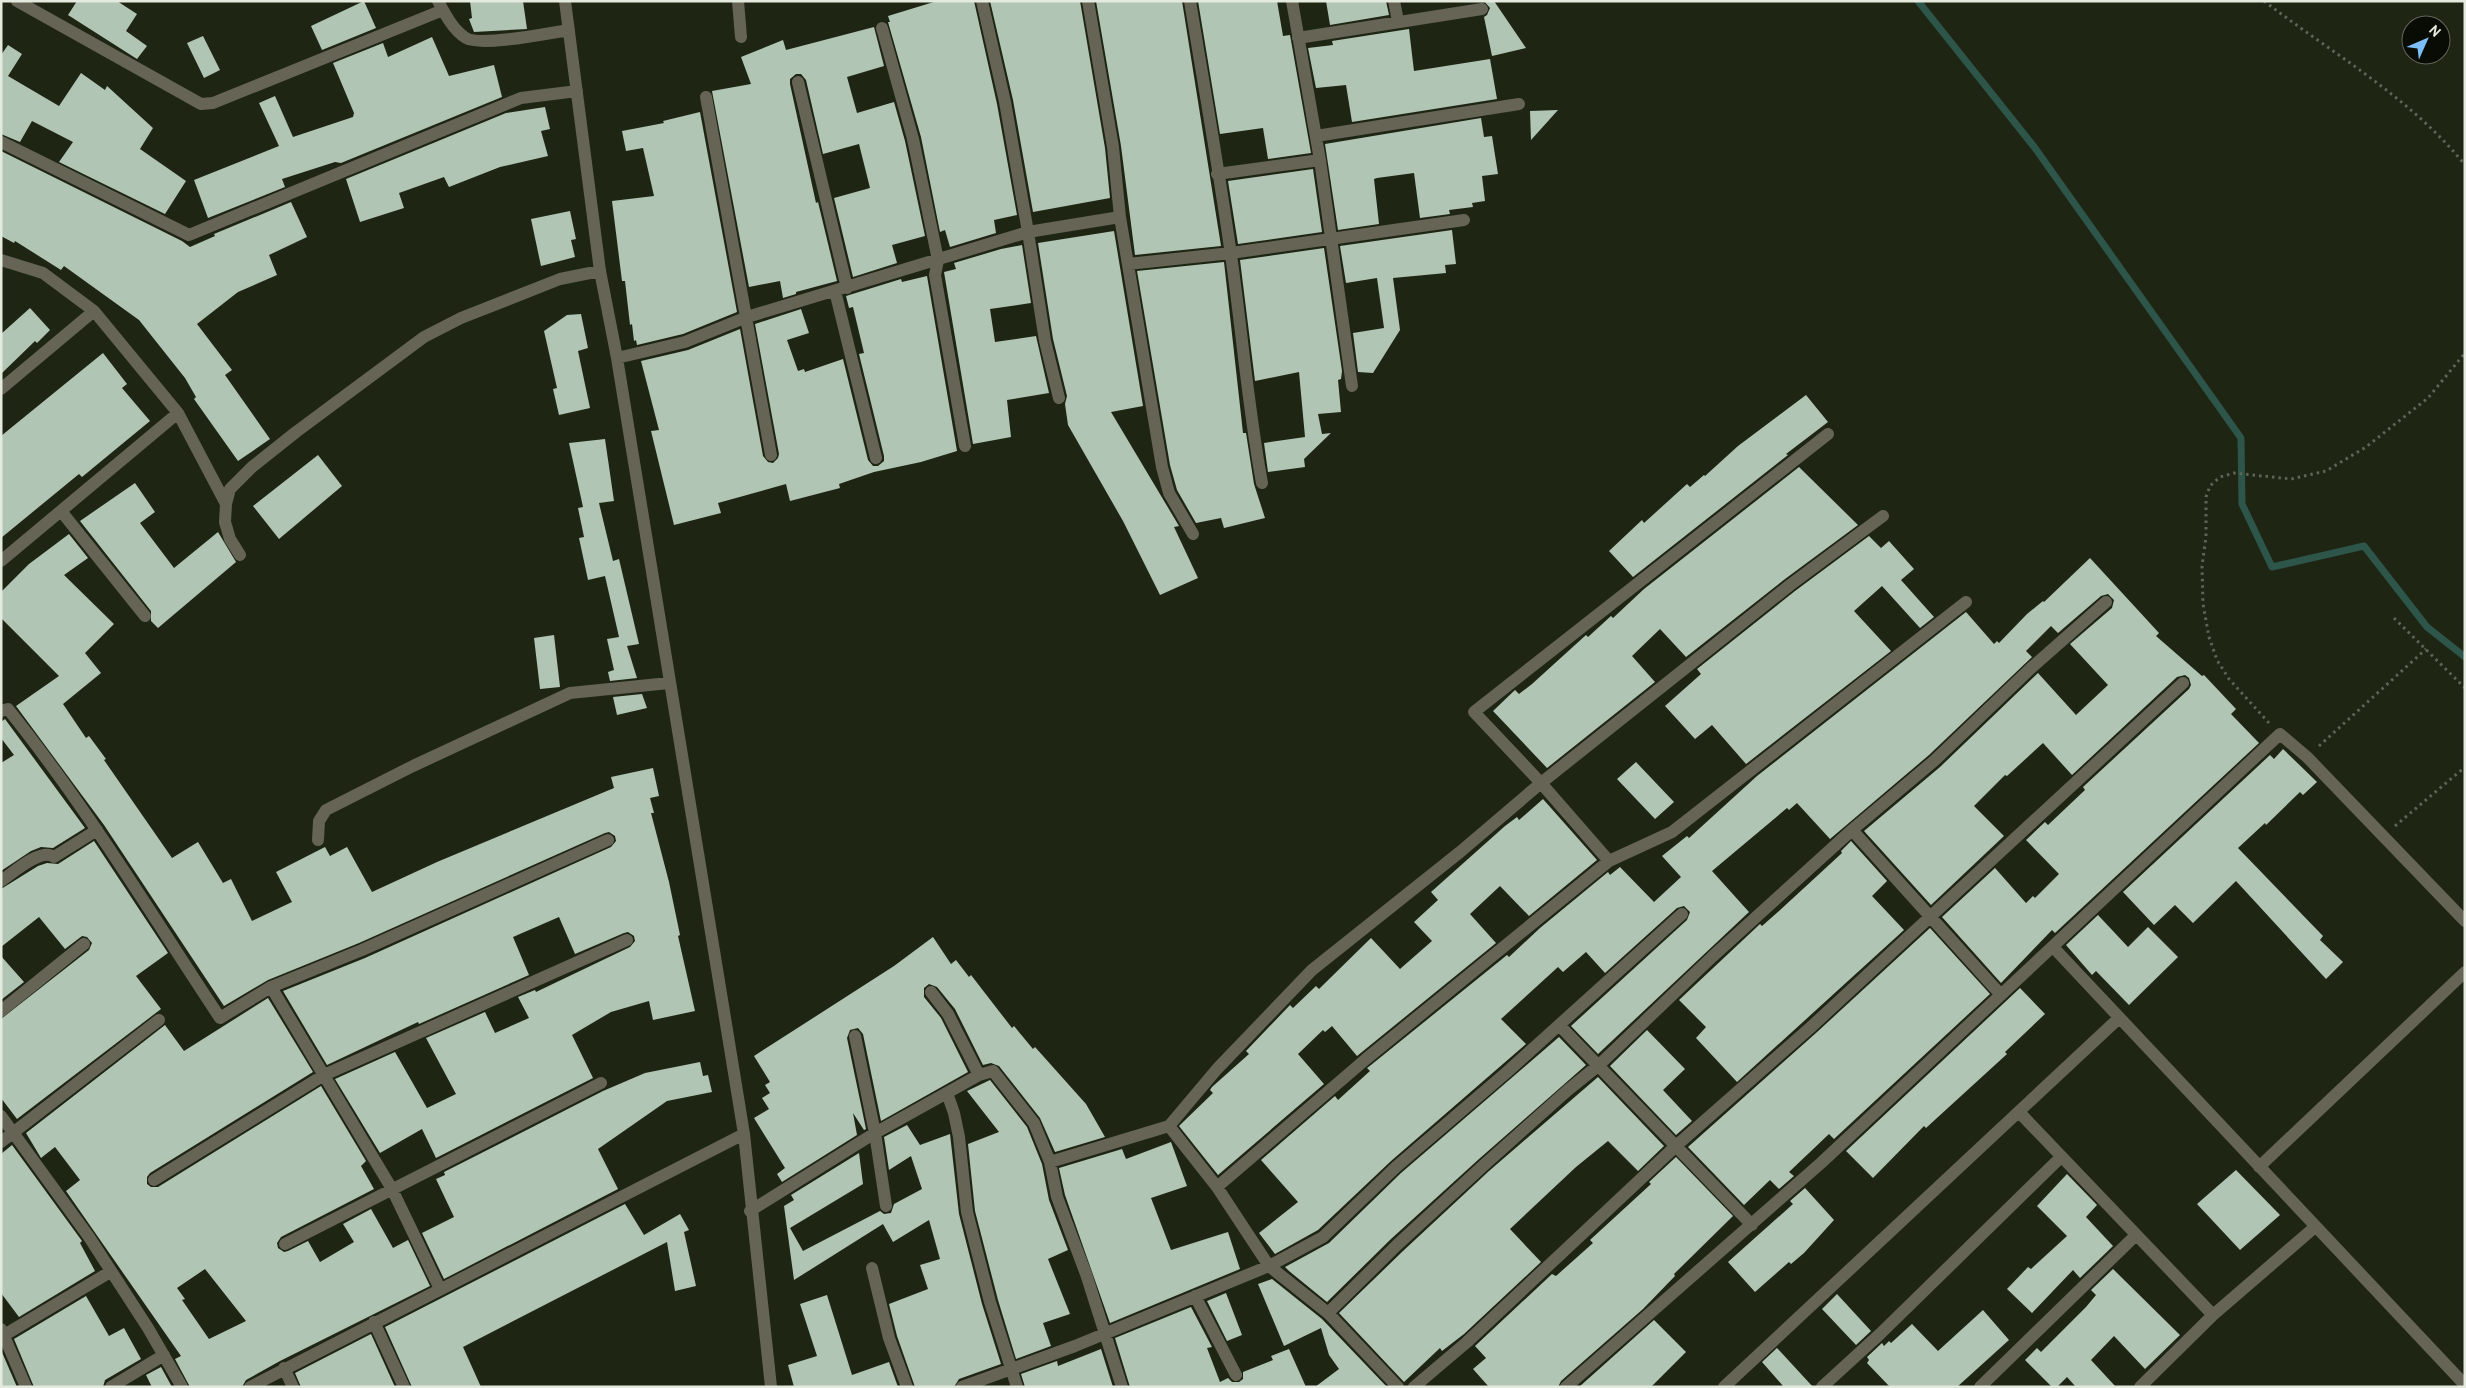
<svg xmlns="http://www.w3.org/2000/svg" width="2466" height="1388" viewBox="0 0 2466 1388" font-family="Overpass,sans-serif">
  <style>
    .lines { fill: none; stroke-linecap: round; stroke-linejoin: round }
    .stream { stroke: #2d5549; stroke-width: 7 }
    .building { fill: #b1c5b4; fill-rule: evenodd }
    .path { stroke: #5e6555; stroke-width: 3; stroke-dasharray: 2.5 4; stroke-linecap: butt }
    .minor { stroke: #656455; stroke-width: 12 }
  </style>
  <rect width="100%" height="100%" fill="#1e2513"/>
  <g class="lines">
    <path class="stream" d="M1918 1 2035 148 2241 438 2242 504 2272 567 2364 546 2427 627 2465 657"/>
  </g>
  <path class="building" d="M77 1H117L137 14 126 31 147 46 137 59 68 15Z
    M364 1 376 28 322 50 311 26Z
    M470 1H523L527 29 474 32 469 19 472 18Z
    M937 1H974L997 104 1017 215 994 220 996 233 950 247 945 230 940 232 921 137 888 22H890L888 16Z
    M990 1H1080L1105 148 1110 198 1033 212 1013 100Z
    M1096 1H1182L1221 246 1135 255 1121 146Z
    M1198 1H1277L1283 36 1290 35 1311 153 1268 159 1263 128 1220 134Z
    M1326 1H1386L1389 15 1330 25Z
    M1484 1H1494L1526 48 1492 56 1484 17 1487 15 1490 8Z
    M874 27 884 66 847 77 857 113 894 102 905 141 925 236 892 245 897 263 853 277 834 198 870 188 859 144 823 154 806 80 801 74H796L790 79V84L816 203 818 202 837 281 796 292V294L783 298 780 281 749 287 712 91 751 84 741 57 783 40 786 50Z
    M1409 29 1414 71 1490 59 1497 99 1352 122 1346 85 1316 88 1308 48 1333 45 1332 41Z
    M203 36 220 70 204 78 187 43Z
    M432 37 449 76 494 65 502 97 341 163 335 162 282 179 285 187 208 218 194 180 279 146 259 103 275 96 293 137 353 117 354 113 333 63 383 43 388 57Z
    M8 45 22 54 8 76 59 106 81 73 105 90 107 86 153 128 140 149 186 181 165 214 59 162 73 142 32 121 20 142 1 134V55Z
    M545 107 550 129 541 131 548 156 500 167 449 187 444 177 399 193 404 208 360 222 346 179 506 113Z
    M1558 110 1531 140 1530 111Z
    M700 112 737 312 683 334 637 345 636 340 634 341 632 324 630 325 625 281H622L612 201 654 196 643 148 626 151 622 131 664 123 663 121Z
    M1481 118 1484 137 1492 136 1498 174 1482 176 1485 201 1472 203 1473 207 1449 210 1450 214 1420 218 1414 173 1377 178 1374 179 1379 224 1338 230 1325 144Z
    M1 151 182 241 190 247 215 236 214 234 291 202 307 237 269 255 277 275 238 292 197 324 232 370 225 375 270 439 238 461 194 399 196 397 185 378 139 320 64 266 61 270 15 241 14 243 1 236Z
    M1313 169 1322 232 1238 244 1228 181Z
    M570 211 576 239 571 240 575 257 541 266 531 219Z
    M1452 230 1456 264 1445 265 1446 273 1393 278 1400 330 1373 373 1358 372 1353 333 1384 328 1377 278 1346 283 1340 246Z
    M1114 231 1143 406 1111 412 1179 526 1174 527 1198 578 1160 595 1123 521 1068 425 1065 404 1067 396 1053 339 1038 243Z
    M1022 245 1031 303 990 309 995 342 1036 336 1049 393 1007 400 1011 437 973 444 944 272 956 269 954 263 1001 249Z
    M1324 248 1342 371 1341 379 1338 380 1341 412 1318 414 1322 434 1331 433 1304 459 1305 467 1268 472 1264 443 1305 437 1299 372 1255 381 1240 260Z
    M1224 262 1243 433H1246L1254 484 1265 518 1224 528 1221 518 1196 523 1177 490 1170 465 1137 271Z
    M927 276 957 451 921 462 874 472 839 484 840 488 790 501 786 484 718 503 721 513 674 525 651 431 659 430 641 361 688 350 740 329 763 456 768 462 773 463 778 458 779 454 755 324 801 309 809 333 787 340 798 371 804 369 805 372 843 359 868 460 873 466H878L884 461V456L859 354 864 353 853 307 849 308 846 296 901 279 902 282Z
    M30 308 50 330 37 343 35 341 1 374V334Z
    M581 314 588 348 578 351 590 408 559 415 553 389 557 388 544 331 567 315Z
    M103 353 127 384 122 388 150 421 82 477 79 474 1 538V436Z
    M1806 395 1828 422 1786 454 1788 455 1633 577 1609 551 1642 520 1644 523 1687 484 1690 487 1704 475 1705 476 1738 446Z
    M605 439 614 501 599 503 613 561 619 559 639 644 627 646 637 678 610 681 608 672 614 670 607 639 619 637 605 576 588 580 579 538 584 537 578 508 583 507 569 443Z
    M318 455 342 486 279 539 253 506Z
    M1799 467 1858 525 1785 579 1686 657 1660 629 1632 656 1655 682 1547 768 1493 711 1515 690 1519 694 1532 684 1586 635 1588 637 1611 616 1613 618 1644 589Z
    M135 483 155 512 140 523 174 568 218 532 236 562 158 628 151 621V611L80 521Z
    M69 534 88 558 64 575 114 624 85 653 101 673 63 704 86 738 89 736 106 759 104 760 172 858 198 842 223 883 231 879 252 921 292 902 276 872 325 847 330 856 347 847 372 892 437 862 614 788 611 777 653 768 659 796 650 798 654 813H651L669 882 680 935 678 936 695 1011 653 1020 649 1001 611 1012 572 1035 593 1078 436 1158 422 1129 380 1153 335 1079 395 1052 427 1108 456 1094 426 1038 485 1012 495 1033 529 1018 518 997 535 990 536 992 630 947 635 941 634 936 628 932 624 933 575 954 559 917 513 937 529 975 419 1024 418 1022 327 1065 283 991 365 958 611 847 616 841 615 836 609 832 605 833 359 943 268 980 224 1006 104 825 16 706 59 676 1 618V592L29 564Z
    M1869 536 1881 548 1889 541 1914 569 1901 580 1934 617 1920 628 1882 586 1854 611 1891 651 1746 764 1712 725 1695 739 1665 706 1701 674 1697 669 1795 591Z
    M2090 558 2159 633 2156 636 2202 676 2204 675 2236 709 2231 714 2259 743 2055 933 2052 930 2001 983 1942 917 1995 868 2026 903 2033 896 2035 898 2059 874 2026 840 2045 822 2048 825 2085 790 2083 787 2189 689 2191 685 2189 678 2185 675 2177 677 2072 775 2043 743 2007 776 2005 775 1974 806 2004 836 1931 905 1864 831 1940 767 2038 673 2076 715 2108 685 2070 644 2112 608 2114 600 2108 594 2101 596 2058 633 2051 626 2026 651 2032 657 1929 755 1830 839 1797 803 1789 810 1787 808 1712 871 1749 912 1598 1054 1571 1026 1687 920 1690 912 1684 906 1677 908 1605 973 1586 952 1563 972 1558 967 1501 1019 1526 1044 1391 1161 1318 1230 1275 1254 1259 1233 1298 1202 1261 1160 1335 1096 1338 1100 1370 1071 1367 1068 1371 1065 1507 955 1509 957 1540 928 1608 872 1610 875 1620 867 1654 902 1681 877 1662 856 1687 836 1689 838 1757 776 1966 612 1994 644 1997 641 1999 643 2027 614 2043 601 2044 602Z
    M554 635 560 687 540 689 534 638Z
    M642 694 647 708 617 715 613 697Z
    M5 719 85 828 53 848 41 847 31 851 1 871V763L14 755 1 738V722Z
    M2283 749 2317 782 2303 795 2300 792 2266 825 2265 823 2238 848 2323 936 2320 940 2343 962 2326 979 2236 881 2193 923 2175 905 2154 925 2123 892 2270 755 2274 759Z
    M1636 762 1674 802 1655 819 1617 779Z
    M1543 799 1597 860 1529 916 1500 886 1470 914 1496 943 1357 1056 1332 1026 1325 1032 1323 1030 1298 1054 1324 1084 1218 1175 1179 1126 1213 1093 1210 1090 1212 1087 1249 1054 1246 1051 1290 1005 1293 1008 1316 986 1319 989 1371 938 1400 969 1432 941 1414 922 1438 900 1431 892 1505 826 1517 817 1519 820Z
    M94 841 168 953 136 976 161 1009 17 1119 1 1098V1019L89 950 92 943 87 937 82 936 65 949 39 917 1 947V889L38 866 47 863 58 864Z
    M1851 841 1887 881 1872 896 1904 930 1737 1082 1696 1038 1706 1027 1679 1000 1760 924 1762 926 1779 911 1842 853 1841 851Z
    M2098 915 2128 947 2148 927 2178 957 2129 1005 2096 971 2092 975 2066 945Z
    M1930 928 1990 994 1834 1139 1829 1134 1789 1172 1794 1176 1779 1189 1770 1180 1744 1205 1688 1147 1816 1033Z
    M933 937 951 964 956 960 969 977 971 975 1012 1028 1014 1026 1033 1049 1035 1047 1086 1104 1105 1137 1055 1152 1040 1118 999 1066 991 1063 983 1065 955 1009 937 987 929 984 924 988V997L941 1018 968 1072 881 1121 863 1034 858 1028 850 1030 847 1038 866 1129 864 1130 853 1113 857 1135 782 1182 777 1174 785 1168 754 1118 769 1109 762 1098 770 1093 765 1085 770 1082 754 1056 894 966Z
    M1 956 24 982 1 1000Z
    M2020 988 2045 1014 2005 1052 2007 1054 1926 1128 1924 1126 1873 1178 1846 1151Z
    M268 998 313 1072 150 1173 147 1177V1184L151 1187H158L321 1086 366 1161 361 1166 374 1189 281 1237 277 1243 278 1248 284 1252 288 1251 308 1241 320 1262 354 1242 343 1224 371 1209 393 1248 408 1240 430 1286 280 1361 246 1380 242 1387H190L175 1359 181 1356 66 1191 80 1180 55 1147 41 1158 26 1133 165 1025 184 1051ZM205 1269 246 1321 209 1339 182 1300 185 1299 177 1288Z
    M1647 1030 1685 1069 1663 1090 1692 1121 1676 1135 1610 1066Z
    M1559 1037 1586 1065 1479 1159 1391 1239 1327 1302 1289 1271 1285 1267 1329 1243 1401 1173Z
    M700 1062 703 1076 708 1075 712 1092 667 1101 598 1149 618 1189 444 1279 422 1233 454 1217 436 1179 445 1175 444 1172 603 1091 645 1073Z
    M1598 1077 1664 1146 1638 1171 1608 1141 1576 1167 1510 1229 1541 1262 1464 1334 1442 1351 1440 1348 1404 1382 1339 1313 1403 1251 1489 1171Z
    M990 1080 1027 1127 1042 1164 1049 1200 1068 1250 1048 1259 1070 1314 1043 1323 1051 1346 1016 1359 998 1300 975 1211 968 1144 999 1132 967 1091Z
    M907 1125 920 1145 950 1134 959 1214 982 1304 1001 1364 959 1379 954 1387H915L897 1336 889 1304 928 1289 920 1265 940 1259 929 1220 893 1242 883 1224 794 1280 784 1206 794 1200 791 1195 859 1153 863 1184 790 1228 803 1251 880 1211 884 1214 891 1213 894 1204 922 1189 911 1156 889 1170 884 1137Z
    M1171 1142 1187 1186 1151 1198 1171 1250 1228 1232 1240 1269 1110 1323 1065 1195 1059 1168 1122 1149 1126 1159Z
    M12 1145 82 1241 80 1243 95 1271 19 1317 1 1293V1154Z
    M1676 1157 1733 1216 1674 1274 1675 1276 1643 1309 1561 1381 1558 1387H1489L1473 1369 1486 1358 1475 1346 1552 1274 1556 1276 1593 1243 1590 1240 1651 1184 1649 1182Z
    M2236 1170 2280 1215 2240 1250 2197 1204Z
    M2067 1174 2097 1205 2086 1217 2113 1246 2080 1278 2073 1270 2032 1313 2007 1289 2028 1267 2031 1269 2067 1236 2037 1206Z
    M1805 1188 1834 1220 1804 1253 1791 1264 1789 1262 1755 1292 1728 1262 1793 1204 1790 1201Z
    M625 1204 644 1235 680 1214 689 1230 684 1232 696 1286 675 1291 667 1242 463 1347 481 1387H412L385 1327Z
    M2113 1269 2180 1335 2145 1369 2114 1336 2091 1360 2116 1387H2076L2067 1377 2057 1387H2052L2025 1360 2037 1348 2041 1352 2086 1307 2096 1295 2091 1290Z
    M1272 1279 1322 1319 1387 1387H1315L1339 1369 1329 1355 1321 1328 1284 1346 1258 1284Z
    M1226 1293 1242 1335 1227 1341 1207 1301Z
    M1837 1294 1871 1331 1856 1345 1822 1309Z
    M827 1295 852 1375 889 1362 898 1387H794L788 1365 817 1356 800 1304Z
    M86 1296 109 1336 124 1328 141 1359 105 1380 103 1387H34L14 1339Z
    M1191 1307 1212 1347 1207 1348 1220 1382 1228 1378 1232 1382H1239L1243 1379V1372L1273 1360 1271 1356 1289 1349 1306 1387H1130L1115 1338Z
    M1983 1310 2009 1340 1957 1387H1890L1867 1363 1869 1360 1867 1357 1882 1343 1884 1346 1889 1341 1891 1343 1912 1324 1938 1351Z
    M1654 1320 1686 1352 1651 1387H1579Z
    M371 1334 395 1387H301L295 1373Z
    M1777 1348 1813 1387H1784L1762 1362Z
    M1101 1349 1113 1387H1025L1021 1374 1057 1361 1058 1366Z
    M1 1350 17 1387H1Z
    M161 1367 172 1387H152L146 1375Z"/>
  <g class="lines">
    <path class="path" d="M2264 1C2333 54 2410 97 2465 165
      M2394 618 2465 688
      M2269 723 2229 679 2217 660 2209 637 2203 604 2202 566 2206 537V497L2210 486 2220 477 2234 473 2291 479 2326 471 2366 447 2428 398 2465 353
      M2319 746 2426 649
      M2395 826 2465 767"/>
    <path class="minor" d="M17 1 201 104 213 103 443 10
      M438 1C445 14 453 30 466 38 481 47 549 33 569 30
      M565 1 600 271 617 358 744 1134 771 1387
      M738 1 741 37
      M982 1 1005 102 1028 232 1045 341 1059 398
      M1088 1 1113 147 1120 217
      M1190 1C1204 86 1219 170 1231 255 1242 331 1248 408 1262 483
      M1394 1 1398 21
      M882 28 913 139 938 260 935 275 965 446
      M1298 38 1482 9
      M798 82 847 288
      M706 97 771 455
      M1316 136 1519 104
      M1 142 189 235 521 98 577 91
      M1320 160 1352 386
      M1217 174 1320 160 1292 1
      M1 260 43 273 94 311 178 413 226 504
      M1128 264 1231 253 1464 220
      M835 291 876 458
      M617 358 685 342 747 317 1028 232 1120 217 1162 467 1169 493 1193 534
      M1 389 94 311
      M61 511 145 616
      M1883 516 1790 585 1541 783 1609 861 1672 832 1966 602
      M240 555 230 539 225 522 226 504 230 489 252 467 296 432 424 337 461 318 560 279 600 271
      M1 561 178 413
      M1 711 8 709C86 806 151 914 220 1018L271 987 362 950 608 840
      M1852 830 2001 995
      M318 840 319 821 326 810 413 766 570 693 669 683
      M1 881C13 873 41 847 54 857L97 830
      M2053 947 2465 1385
      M271 987 392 1189 440 1289
      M931 992 948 1014 979 1075
      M1 1011 84 944
      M1559 1025 1752 1225
      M855 1036 875 1133 886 1206
      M947 1093 954 1113 959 1137 967 1212 990 1302 1017 1387
      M2019 1112 2213 1315
      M1 1116 89 1237 148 1328 182 1387
      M1169 1126 1217 1187 1269 1266 1328 1313 1398 1387
      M1 1142 159 1020
      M1050 1162 1169 1126 1217 1069 1312 970 1460 852 1541 783 1474 712 1828 434
      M2259 1167 2465 972
      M154 1180 324 1075 627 940
      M1217 1187 1366 1059 1609 861
      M750 1211 875 1133 979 1075 993 1071 1034 1123 1050 1162 1057 1197 1086 1274 1122 1387
      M285 1244 601 1083
      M872 1268 889 1338 907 1387
      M1195 1296 1236 1375
      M1328 1313 1397 1245 1484 1165 1568 1090 1599 1065 1712 957 1852 830 1934 761 2030 669 2106 602
      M374 1322 404 1387
      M1 1329 26 1387
      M1 1337 110 1272
      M284 1368 293 1387
      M111 1387 164 1355
      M250 1387 744 1134
      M962 1387 1075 1346 1269 1266 1323 1237 1396 1167 1507 1072 1682 914
      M1414 1387 1467 1342 1677 1145 1811 1027 2183 683
      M1566 1387 1821 1163 2280 734 2307 757 2465 921
      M1724 1387 2119 1018
      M1822 1387 1880 1334 2061 1157
      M1980 1387 2136 1235
      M2140 1387 2213 1315 2315 1227"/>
  </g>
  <rect width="2466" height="1388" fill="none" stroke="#e5eade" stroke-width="5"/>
  <g transform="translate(2426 40) rotate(45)"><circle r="24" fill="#090c05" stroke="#61655c"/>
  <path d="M0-4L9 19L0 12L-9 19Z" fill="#7bbef8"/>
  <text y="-8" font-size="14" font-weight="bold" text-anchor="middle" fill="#e5eade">N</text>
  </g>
</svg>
